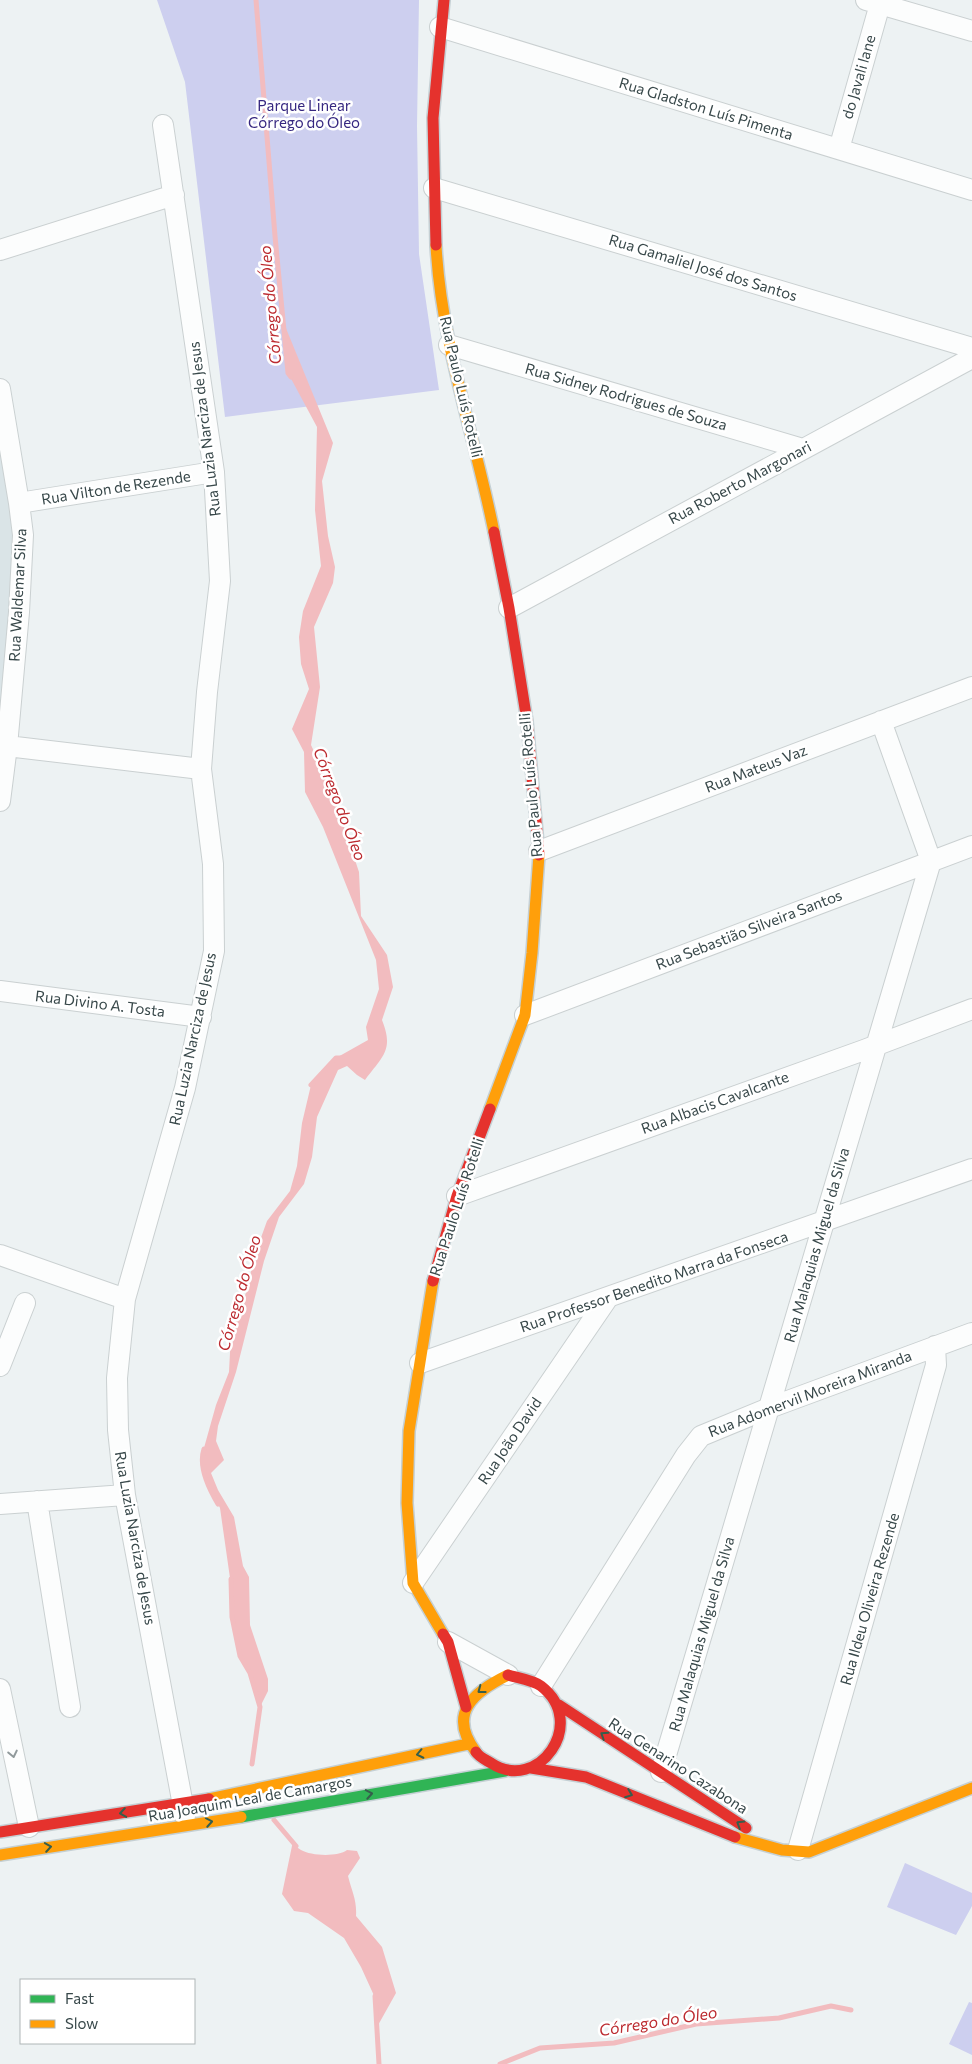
<svg xmlns="http://www.w3.org/2000/svg" width="972" height="2064" viewBox="0 0 972 2064" font-family="Commissioner,sans-serif">
  <style>
    .residential { fill: #dae4e7 }
    .green { fill: #cdcfef }
    .water { fill: #f2bcbf }
    .lines { fill: none; stroke-linecap: round; stroke-linejoin: round }
    .stream { stroke: #f2bcbf; stroke-width: 5 }
    .street-casing { stroke: #cad0d1; stroke-width: 22 }
    .fast-casing { stroke: #c5d0d4; stroke-width: 14 }
    .slow-casing { stroke: #c5d0d4; stroke-width: 14 }
    .jam-casing { stroke: #c5d0d4; stroke-width: 14 }
    .street { stroke: #fcfdfd; stroke-width: 20 }
    .fast { stroke: #30b455; stroke-width: 11 }
    .slow { stroke: #ff9f0a; stroke-width: 11 }
    .jam { stroke: #e5322d; stroke-width: 11 }
    .oneway { stroke: #365e4c }
    .oneway2 { stroke: #90999b }
    .labels { text-anchor: middle; stroke-width: 5; stroke-linejoin: round; paint-order: stroke }
    .street-label { font-size: 15px; fill: #38484a; stroke: #fff }
    .park-label { font-size: 15px; fill: #362780; stroke: #fff }
    .water-label { font-size: 16px; font-style: italic; fill: #bc2b30; stroke: #fff }
  </style>
  <rect width="100%" height="100%" fill="#edf2f3"/>
  <path class="residential" d="M0 397 19 503 0 758Z"/>
  <path class="green" d="M157 0H419L417 126 419 254 439 390 225 417 185 82Z
    M905 1863 972 1893V1906L956 1935 887 1907Z
    M969 2002 972 2003V2055L949 2044Z"/>
  <path class="water" d="M283 321 333 443 322 481 328 536 335 567 333 583 314 627 320 687 311 745 330 785 359 872 361 916 387 955 393 987 382 1020C394 1050 383 1056 365 1080L357 1075 347 1066 338 1070 317 1117 312 1157 304 1184 279 1217 264 1261 236 1372 218 1426 216 1441 224 1460 211 1473 218 1490 234 1517 243 1566 249 1577 250 1625 268 1679V1691L260 1707 250 1673 240 1656 232 1617 231 1585 220 1508 208 1485 202 1455 216 1405 229 1372 231 1333 247 1290 254 1257 267 1221 290 1191 297 1166 302 1123 311 1085 336 1058 368 1040 366 1027 379 989 376 960 323 827 305 792 304 752 292 729 309 689 301 664 299 637 303 611 321 566 315 510 317 427 288 373Z
    M293 1841C295 1844 297 1848 301 1850 311 1856 338 1857 347 1850L357 1851 360 1858 348 1876C352 1892 357 1900 356 1916L382 1947 396 1993 377 2027 379 2064 376 2000 361 1967 344 1938 308 1913 294 1911 282 1894Z"/>
  <g class="lines">
    <path class="stream" d="M256 0 275 236 288 373 291 377
      M311 1085 336 1058H341
      M204 1449C198 1467 209 1489 218 1504
      M231 1579 232 1617 240 1656 250 1673 260 1707 252 1764
      M274 1820 296 1846
      M375 1996 379 2064
      M500 2064 540 2048 614 2043 696 2024 779 2018 831 2006 851 2010"/>
    <g class="street-casing">
      <path id="street" d="M866 0 972 31
        M440 27 972 190
        M163 125 214 472 220 581 207 692 201 769 213 864 214 951 185 1088 125 1299 117 1378 118 1430 125 1495 185 1816
        M839 149 880 4
        M434 188 972 348
        M0 250 174 195
        M449 345 803 449
        M0 389 19 503 23 535 19 612 7 746 0 801
        M19 503 214 472
        M509 608 972 358
        M7 746 201 769
        M539 851 972 687
        M0 991 201 1017
        M525 1015 972 846
        M457 1196 864 1050 972 1009
        M0 1255 125 1299
        M420 1363 972 1169
        M0 1366 25 1303
        M37 1501 70 1707
        M0 1504 125 1495
        M413 1583 607 1299
        M448 1642 508 1675
        M541 1686 686 1455 701 1436 769 1408 972 1333
        M0 1689 29 1827
        M661 1772 931 861 881 721
        M798 1850 936 1365 935 1346"/>
    </g>
    <g class="fast-casing">
      <path id="fast" d="M241 1817 505 1771"/>
    </g>
    <g class="slow-casing">
      <path id="slow" d="M436 245C441 343 475 437 494 532
        M490 1109 525 1015 532 953 539 855
        M433 1281 409 1431 407 1503 413 1583 443 1634
        M476 1752C447 1714 473 1692 508 1675
        M209 1799 468 1744
        M735 1837 782 1850 809 1852 972 1788
        M0 1855 241 1817"/>
    </g>
    <g class="jam-casing">
      <path id="jam" d="M436 245 433 118 444 0
        M494 532 509 608 527 721 539 855
        M433 1281 457 1196 490 1109
        M443 1634 448 1642 466 1707
        M559 1705 746 1828
        M476 1752C479 1757 486 1760 491 1763 538 1794 589 1723 541 1686 533 1680 518 1678 508 1675
        M531 1768 586 1777 735 1837
        M0 1832 209 1799"/>
    </g>
    <use href="#street" class="street"/>
    <use href="#fast" class="fast"/>
    <use href="#slow" class="slow"/>
    <use href="#jam" class="jam"/>
  </g>
  <defs><path id="oneway-chevron" d="M-2-3.5L2.5 0L-2 3.5" fill="none" stroke-width="1.6" stroke-linecap="round" stroke-linejoin="round" transform="scale(1.25)"/></defs>
  <g class="oneway">
    <use href="#oneway-chevron" transform="translate(481 1690) rotate(143)"/>
    <use href="#oneway-chevron" transform="translate(604 1735) rotate(-147)"/>
    <use href="#oneway-chevron" transform="translate(420 1754) rotate(168)"/>
    <use href="#oneway-chevron" transform="translate(369 1794) rotate(-10)"/>
    <use href="#oneway-chevron" transform="translate(629 1794) rotate(21)"/>
    <use href="#oneway-chevron" transform="translate(123 1813) rotate(171)"/>
    <use href="#oneway-chevron" transform="translate(209 1822) rotate(-10)"/>
    <use href="#oneway-chevron" transform="translate(740 1824) rotate(-148)"/>
    <use href="#oneway-chevron" transform="translate(48 1847) rotate(-9)"/>
  </g>
  <use class="oneway2" href="#oneway-chevron" transform="translate(13 1754) rotate(78)"/>
  <g class="labels">
    <g class="street-label">
      <text transform="translate(859 77) rotate(-74)" y="5">do Javali lane</text>
      <text transform="translate(706 109) rotate(17)" y="5">Rua Gladston Luís Pimenta</text>
      <text transform="translate(703 268) rotate(17)" y="5">Rua Gamaliel José dos Santos</text>
      <text transform="translate(461 387) rotate(77)" y="5">Rua Paulo Luís Rotelli</text>
      <text transform="translate(626 397) rotate(16)" y="5">Rua Sidney Rodrigues de Souza</text>
      <text transform="translate(205 429) rotate(-97)" y="5">Rua Luzia Narciza de Jesus</text>
      <text transform="translate(740 483) rotate(-28)" y="5">Rua Roberto Margonari</text>
      <text transform="translate(116 488) rotate(-9)" y="5">Rua Vilton de Rezende</text>
      <text transform="translate(18 595) rotate(-87)" y="5">Rua Waldemar Silva</text>
      <text transform="translate(756 769) rotate(-21)" y="5">Rua Mateus Vaz</text>
      <text transform="translate(531 785) rotate(-95)" y="5">Rua Paulo Luís Rotelli</text>
      <text transform="translate(749 930) rotate(-21)" y="5">Rua Sebastião Silveira Santos</text>
      <text transform="translate(100 1004) rotate(7)" y="5">Rua Divino A. Tosta</text>
      <text transform="translate(193 1039) rotate(-78)" y="5">Rua Luzia Narciza de Jesus</text>
      <text transform="translate(715 1103) rotate(-20)" y="5">Rua Albacis Cavalcante</text>
      <text transform="translate(457 1207) rotate(-72)" y="5">Rua Paulo Luís Rotelli</text>
      <text transform="translate(817 1245) rotate(-74)" y="5">Rua Malaquias Miguel da Silva</text>
      <text transform="translate(654 1282) rotate(-19)" y="5">Rua Professor Benedito Marra da Fonseca</text>
      <text transform="translate(810 1394) rotate(-21)" y="5">Rua Adomervil Moreira Miranda</text>
      <text transform="translate(510 1441) rotate(-56)" y="5">Rua João David</text>
      <text transform="translate(135 1538) rotate(80)" y="5">Rua Luzia Narciza de Jesus</text>
      <text transform="translate(870 1599) rotate(-74)" y="5">Rua Ildeu Oliveira Rezende</text>
      <text transform="translate(702 1634) rotate(-74)" y="5">Rua Malaquias Miguel da Silva</text>
      <text transform="translate(678 1766) rotate(33)" y="5">Rua Genarino Cazabona</text>
      <text transform="translate(250 1799) rotate(-10)" y="5">Rua Joaquim Leal de Camargos</text>
    </g>
    <g class="park-label">
      <text x="304" y="111">Parque Linear<tspan x="304" dy="17">Córrego do Óleo</tspan></text>
    </g>
    <g class="water-label">
      <text transform="translate(270 305) rotate(-95)" y="6">Córrego do Óleo</text>
      <text transform="translate(340 804) rotate(69)" y="6">Córrego do Óleo</text>
      <text transform="translate(239 1293) rotate(-74)" y="6">Córrego do Óleo</text>
      <text transform="translate(658 2021) rotate(-9)" y="6">Córrego do Óleo</text>
    </g>
  </g>
  <rect x="20" y="1979" width="175" height="65" fill="#ffffff" stroke="#afb6b7"/>
  <rect x="30" y="1995" width="25" height="8" fill="#30b455" stroke="#afb6b7"/>
  <text x="65" y="2004" font-size="15" fill="#38484a">Fast</text>
  <rect x="30" y="2020" width="25" height="8" fill="#ff9f0a" stroke="#afb6b7"/>
  <text x="65" y="2029" font-size="15" fill="#38484a">Slow</text>
</svg>
